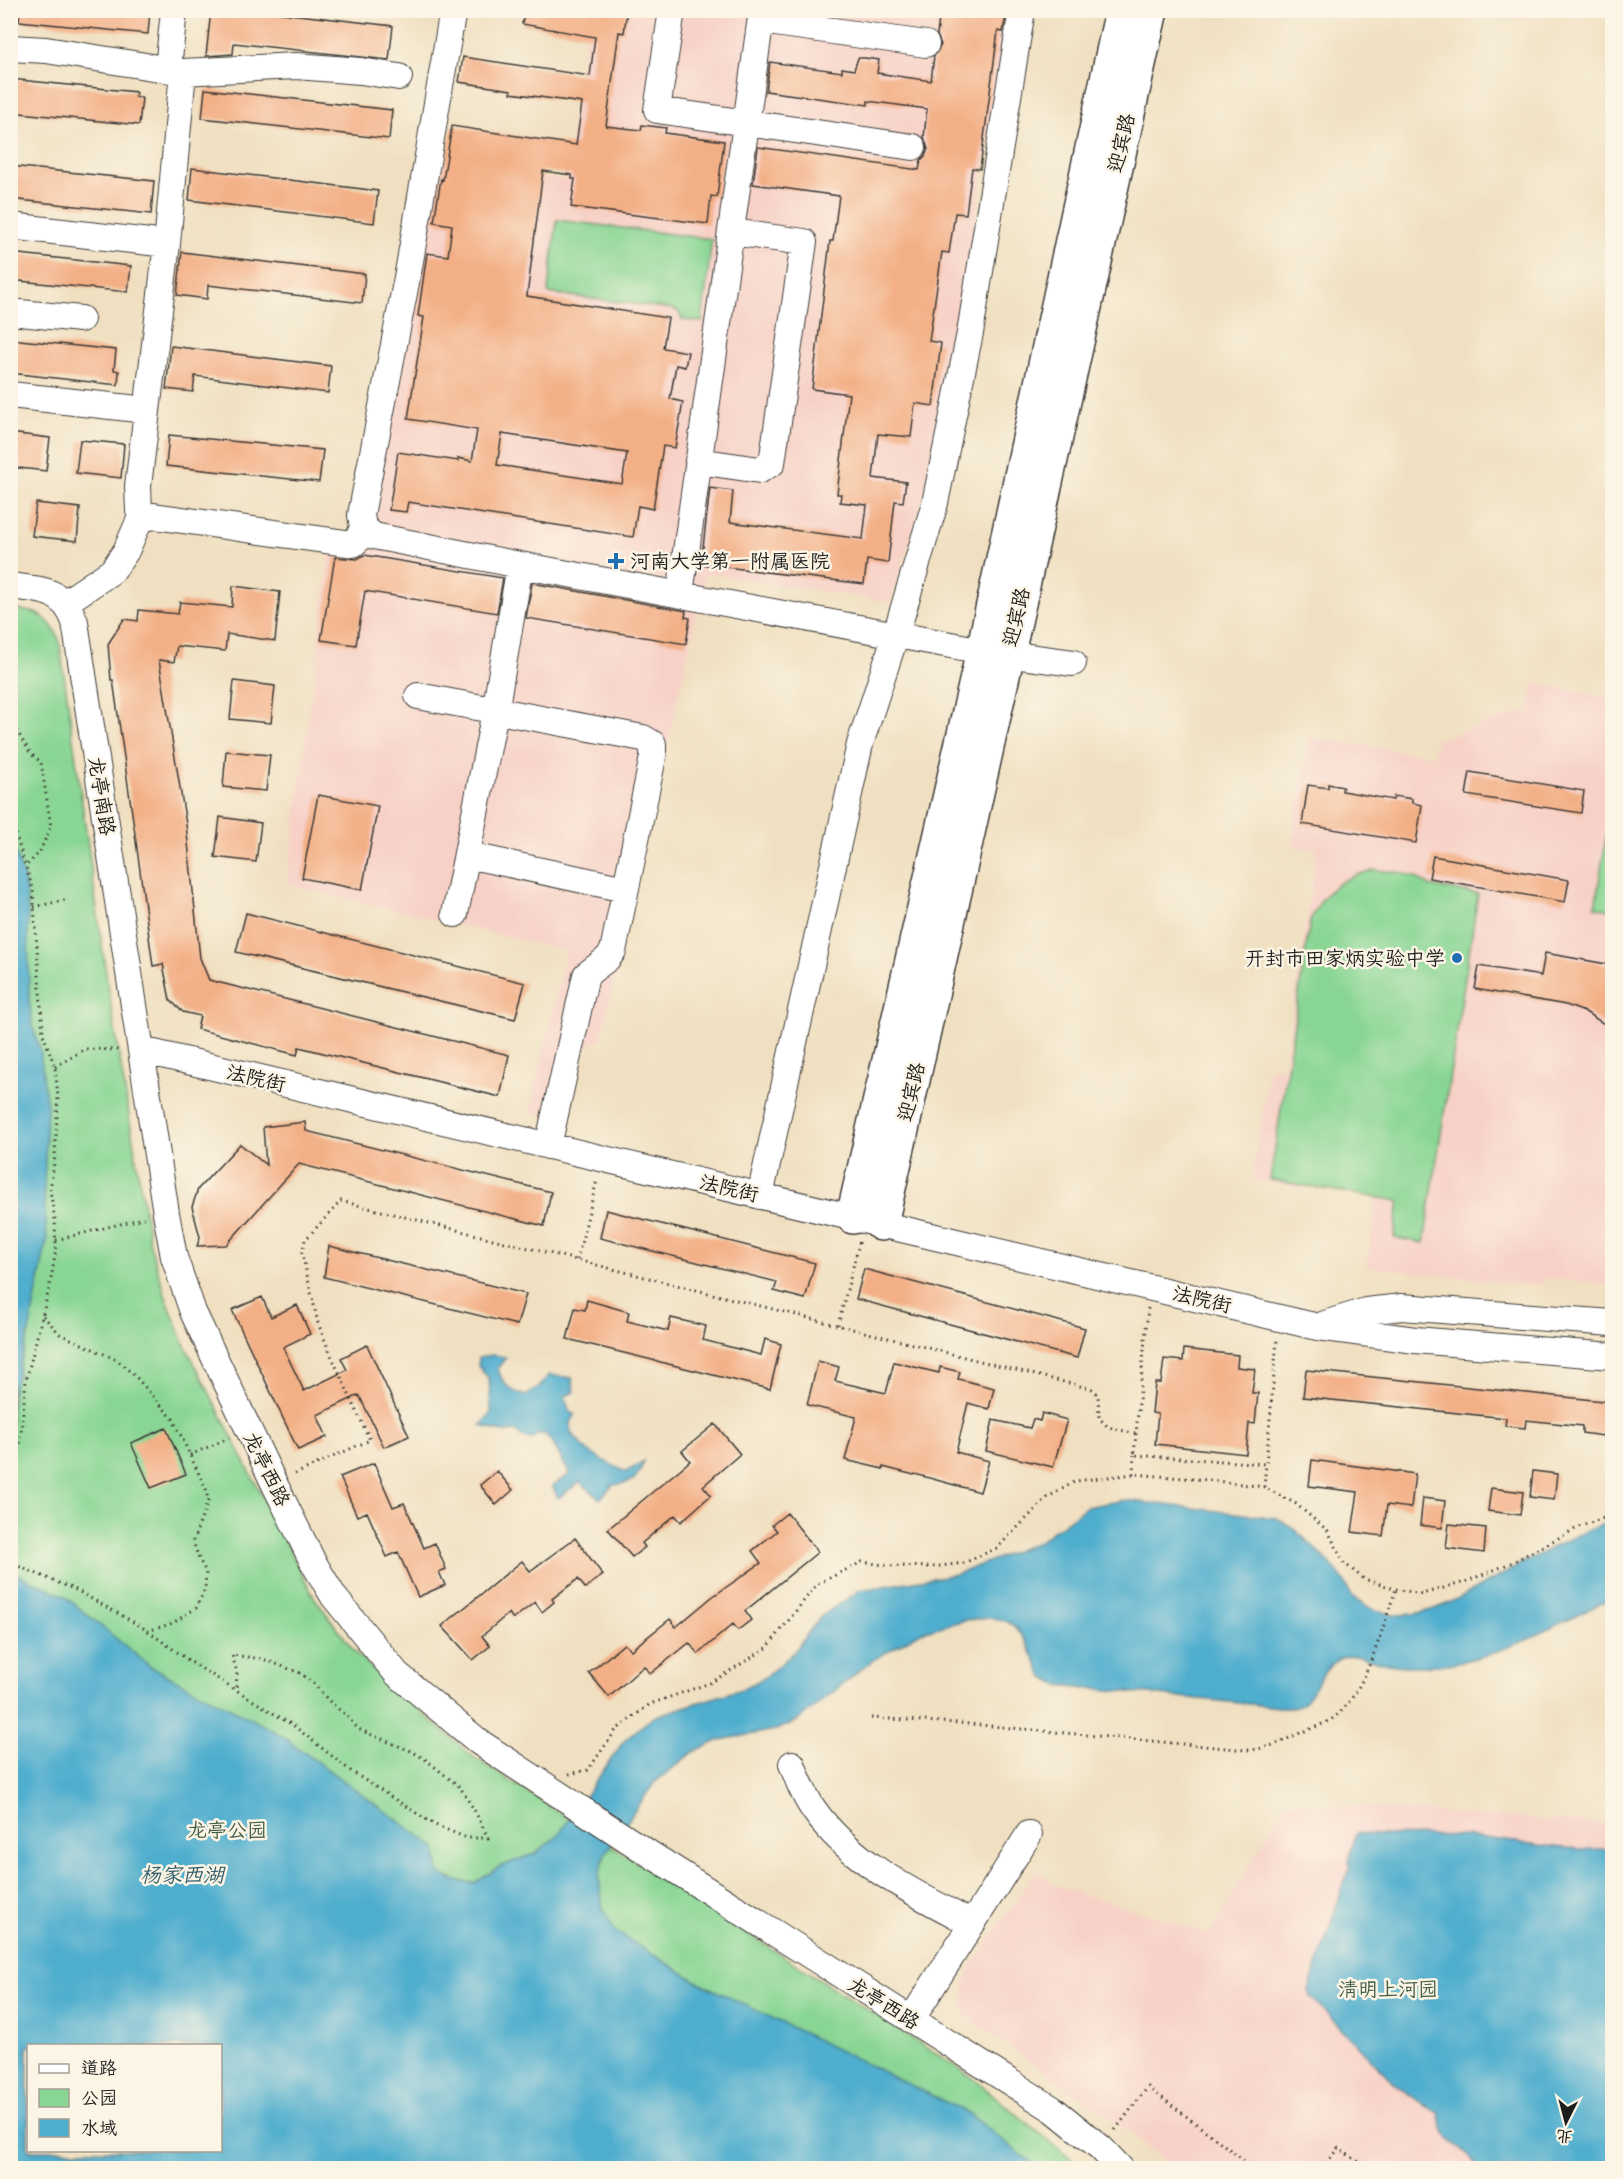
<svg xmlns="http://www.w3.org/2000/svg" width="1623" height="2179" viewBox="0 0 1623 2179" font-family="'Architects Daughter','LXGW WenKai TC',sans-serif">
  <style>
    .built { fill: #f7d1c7 }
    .green { fill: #89d694; stroke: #527958; stroke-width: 1.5; fill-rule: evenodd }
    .water { fill: #4faece; stroke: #366575; stroke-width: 1.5; fill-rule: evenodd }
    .building { fill: #f3b087; fill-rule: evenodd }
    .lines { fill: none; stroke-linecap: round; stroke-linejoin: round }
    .minor-casing { stroke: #3c3935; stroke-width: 28 }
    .major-casing { stroke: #3c3935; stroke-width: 36 }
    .path { stroke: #3c3935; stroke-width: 3; stroke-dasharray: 1.5 4.5; stroke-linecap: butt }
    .minor { stroke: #fff; stroke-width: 26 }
    .major { stroke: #fff; stroke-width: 33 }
    .poi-dot { fill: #1f6fb2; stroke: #fcf5e5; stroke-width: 2 }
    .labels { text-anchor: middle; stroke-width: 5; stroke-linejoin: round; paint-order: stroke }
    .street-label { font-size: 20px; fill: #1c1c1c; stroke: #fcf5e5 }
    .poi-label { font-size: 20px; fill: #1c1c1c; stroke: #fcf5e5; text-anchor: start }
    .park-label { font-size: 20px; fill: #425d46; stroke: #fcf5e5 }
    .water-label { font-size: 21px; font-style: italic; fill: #335e6c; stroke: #fcf5e5 }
  </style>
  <rect width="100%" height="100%" fill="#fcf5e5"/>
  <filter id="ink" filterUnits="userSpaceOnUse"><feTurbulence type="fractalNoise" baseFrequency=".0167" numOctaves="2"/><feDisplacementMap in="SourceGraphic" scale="12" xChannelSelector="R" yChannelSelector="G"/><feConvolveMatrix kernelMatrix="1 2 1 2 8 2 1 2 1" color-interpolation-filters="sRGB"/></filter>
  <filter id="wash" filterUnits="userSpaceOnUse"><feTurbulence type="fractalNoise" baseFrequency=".008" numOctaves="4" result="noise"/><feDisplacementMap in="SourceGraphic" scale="24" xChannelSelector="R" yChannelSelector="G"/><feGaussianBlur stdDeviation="1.35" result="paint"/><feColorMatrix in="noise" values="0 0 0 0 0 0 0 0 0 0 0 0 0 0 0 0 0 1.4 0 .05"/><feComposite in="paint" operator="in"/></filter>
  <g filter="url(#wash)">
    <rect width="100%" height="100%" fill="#f0e0c1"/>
    <path class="built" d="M590 11H1010L956 340 926 488 891 602 706 573 601 1039 575 1053 560 1119 530 1112 566 951 287 884 331 544 362 550 438 160 564 180Z
      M1534 682 1612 699V1285L1547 1278 1539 1286 1367 1267 1376 1198 1252 1180 1269 1067 1284 1069 1317 850 1292 846 1308 737 1433 756 1436 740 1529 710Z
      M1286 1802 1612 1824V2168H1171L1125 2128 965 2016 963 2002 966 1977 970 1967 1037 1870 1055 1885 1210 1934Z"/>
    <path class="green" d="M557 220 712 239 702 322 682 320 679 312 673 309 548 293Z
      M11 609C37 612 47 613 59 639L106 974 150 1245 167 1301 185 1345 314 1597 355 1652 383 1679 477 1760 969 2075 1082 2168H11ZM28 2046H220V2150H28Z
      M1612 801V910L1595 907Z
      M1373 870 1398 872 1415 877 1430 886 1478 894 1424 1243 1394 1238 1399 1201 1270 1180 1310 921C1325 888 1339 879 1373 870Z"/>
    <path class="water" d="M11 839 24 878 28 910 29 1000 33 1028 40 1049 47 1107 44 1192 47 1239 29 1333 12 1394 11 1425Z
      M491 1355 506 1357 498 1368C502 1385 511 1391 526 1396L540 1386 549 1375 572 1378 575 1392 565 1396 569 1410 575 1415 571 1423V1434C578 1438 581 1446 588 1451 600 1459 612 1465 626 1472L644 1461C637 1480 634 1483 613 1485L600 1499 580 1482 558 1498 552 1486 570 1474C561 1461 556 1445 545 1434H538L532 1439 524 1438 515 1431C503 1434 493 1430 481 1425L491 1414 489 1379 478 1366 479 1358Z
      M1124 1500 1277 1518C1296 1527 1332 1564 1344 1581 1347 1586 1349 1593 1353 1597 1366 1610 1395 1617 1413 1614 1439 1611 1462 1596 1485 1584 1527 1562 1568 1536 1612 1521V1598C1560 1623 1505 1656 1447 1664 1428 1666 1407 1668 1388 1664 1372 1661 1356 1651 1339 1659 1321 1668 1311 1702 1297 1706 1292 1708 1285 1707 1279 1707L1058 1685 1044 1678 1024 1638 1015 1627 1006 1621 990 1618 965 1620 921 1632 873 1660 797 1721 776 1730 720 1740 693 1752 654 1783 605 1854 599 1877 603 1909 616 1932 698 1982 968 2113 1038 2168H11L10 1571 63 1595 151 1667 276 1732 436 1848 439 1874 457 1881 475 1883 499 1867 536 1853 559 1834 623 1742 639 1728 654 1717 668 1712 745 1688 764 1678 793 1653 820 1617 860 1590 957 1574 1038 1542 1086 1507ZM28 2046H220V2150H28Z
      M1356 1833C1396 1838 1436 1833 1475 1837 1518 1841 1571 1853 1612 1848V2168H1481L1445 2134 1439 2113 1424 2105 1395 2084 1311 1997 1309 1990 1350 1865 1348 1864Z"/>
    <g id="blocks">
      <path class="building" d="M20 10H150L148 34 19 21Z
        M211 10H255L393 26 389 60 234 43 233 54 206 56Z
        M525 10H627L624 33 619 32 606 126 641 130 642 125 666 128 665 133 724 141 717 197 711 196 708 224 571 207 575 179H572V175L543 171 527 296 668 318 663 348 688 352 685 367 676 365 670 399 683 402 675 448 663 446 653 509 638 506 633 537 408 502 406 512 389 510 398 452 458 461V458L472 461 477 430 408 419 424 317 418 316 427 253 448 256 452 225 434 222 441 179 443 180 452 126 576 145 582 103 511 93V90L459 82 463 57 590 76 595 37 522 24ZM502 434 627 453 622 484 497 465Z
        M940 10H1007L1003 32 998 31 980 169 972 168 966 214 955 213 949 253 942 252 929 341 941 343 933 406 915 403 911 437 878 434 873 478 906 482 903 502 895 501 888 563 867 560 864 584 701 564 710 488 733 491 730 522 863 539 867 505 840 502 841 494H837L849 394 812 389 830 241H833L839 196 753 184 758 147 919 170 921 160 925 156 928 149 924 137 927 109 868 101V105L766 91 770 62 842 72V68L854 70 858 58H865L879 60 877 73 931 81 934 56 941 45 937 35Z
        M10 79 136 92 135 97 142 98 139 125 10 112Z
        M205 89 392 110 389 139 202 118Z
        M10 166 154 181 151 214 10 199Z
        M192 168 378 191 374 223 189 200Z
        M182 252 365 274 362 303 208 285 207 299 177 295Z
        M10 253 131 266 128 292 10 280Z
        M10 339 116 350 114 370 119 371 118 385 10 373Z
        M171 346 331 366 328 393 195 376 193 392 166 389Z
        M10 433 50 438 46 471 10 467Z
        M169 435 323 450 319 482 166 466Z
        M80 440 124 444 121 478 76 473Z
        M36 503 80 508 77 541 32 536Z
        M364 555 503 578 497 613 365 591 356 645 321 640 335 557 357 559Z
        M532 583 686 611 685 617 690 618 686 644 526 618Z
        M233 586 280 592 275 641 227 634 225 651 177 646 174 662 159 660 186 824 200 958 209 980 509 1055 500 1097 299 1047 297 1055 197 1029 200 1016 183 1012 170 1000 163 964 153 966 135 834 113 680H111L108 644 124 619 138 621 139 610 178 614 180 602 232 607Z
        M234 681 275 686 271 723 230 719Z
        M226 751 270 755 266 791 223 787Z
        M1470 772 1584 791 1581 813 1466 795Z
        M1328 784 1343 787 1342 791 1393 800 1394 796 1412 799V803L1422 805 1416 843 1302 824 1308 785 1328 788Z
        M318 795 378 806 362 890 302 878Z
        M220 817 261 823 256 862 215 857Z
        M1433 856 1569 880 1565 902 1429 878Z
        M246 913 525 983 515 1019 236 952Z
        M1545 953 1612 965V1029L1587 1013 1566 1005 1475 989 1479 966 1541 976Z
        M305 1122 306 1131 551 1192 544 1226 299 1164 226 1245 197 1246 200 1237 192 1207 198 1189 240 1144 266 1165 263 1127Z
        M606 1210 815 1263 805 1299 774 1291 777 1282 600 1238Z
        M329 1246 526 1294 517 1325 324 1277Z
        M864 1269 1085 1328 1077 1358 856 1299Z
        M262 1297 271 1317 297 1305 310 1334 283 1347 304 1391 347 1370 341 1358 367 1345 409 1436 384 1447 359 1395 317 1415 327 1437 298 1450 232 1310Z
        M587 1300 629 1312 627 1321 668 1331 671 1318 706 1326 703 1340 761 1355 765 1339 781 1344 770 1389 567 1339 575 1308 585 1310Z
        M1184 1349 1238 1355 1237 1367 1255 1369 1252 1393H1258L1255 1424 1249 1423 1246 1454 1155 1444 1158 1414 1152 1413 1155 1383H1161L1164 1359 1183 1361Z
        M818 1361 839 1367 835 1381 886 1393 894 1362 939 1373 940 1367 960 1372 958 1379 994 1388 989 1409 968 1403 956 1452 989 1461 980 1492 915 1474 914 1475 883 1467V1469L845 1460 856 1417 807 1405Z
        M1306 1370 1612 1402V1429L1604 1428 1603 1436 1582 1433V1426L1526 1420 1525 1428 1505 1426 1506 1418 1303 1397Z
        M1042 1413 1067 1420 1053 1467 986 1451 993 1420 1030 1428 1033 1419 1040 1421Z
        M715 1424 740 1454 703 1486 711 1495 681 1522 675 1515 642 1543 645 1547 632 1557 608 1529 690 1461 682 1451Z
        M166 1428 186 1474 151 1488 131 1443Z
        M1312 1460 1415 1474 1411 1508 1387 1505 1383 1536 1352 1532 1358 1492 1309 1486Z
        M374 1463 393 1507 404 1503 424 1548 435 1543 446 1569 439 1572 445 1585 418 1597 398 1552 387 1557 367 1512 357 1516 340 1477Z
        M497 1471 513 1490 496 1505 480 1485Z
        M1533 1471 1557 1474 1554 1500 1530 1497Z
        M1491 1488 1523 1492 1520 1515 1488 1511Z
        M1423 1498 1445 1501 1442 1528 1420 1525Z
        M787 1513 818 1552 745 1611 751 1620 738 1630 733 1624 698 1654 689 1643 650 1674 644 1666 609 1697 589 1673 624 1644 631 1650 670 1619 676 1627 712 1597 761 1563 752 1551 777 1531 772 1525Z
        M1449 1524 1486 1528 1484 1553 1446 1548Z
        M575 1538 603 1575 585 1588 578 1579 552 1599 554 1602 542 1612 535 1602 513 1619 509 1613 482 1636 490 1646 473 1660 442 1626 522 1561 530 1571Z"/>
    </g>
  </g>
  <g filter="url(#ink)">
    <use href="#blocks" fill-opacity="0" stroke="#3c3935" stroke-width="1.5"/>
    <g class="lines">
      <g class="minor-casing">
        <path id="minor" d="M453 10 409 267 361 515 363 527 374 536 520 565 983 651 1073 663
          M672 10 657 110 913 147
          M761 21 926 44
          M10 48 46 50 183 72 296 66 361 71 399 77
          M168 69 174 10
          M10 226 167 244
          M10 312 81 319
          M10 395 147 410
          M698 461 760 470 772 463 804 242 731 232
          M143 518 139 511 138 486 167 244 183 72
          M10 586C42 590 63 589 75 622L166 1213 174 1257 193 1312 274 1483 313 1562 334 1597 397 1674 479 1742 639 1847 1054 2110 1101 2148 1120 2168
          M680 594 762 10
          M66 602 112 571 126 551 140 519 154 516 353 544 358 540 363 527
          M418 696 643 738 653 744V757L613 951 608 958 586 975 548 1146
          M467 855 625 889
          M455 914 495 712 520 565
          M141 1050 1318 1327 1415 1340 1612 1356
          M760 1196 860 744 896 634 935 503 970 333 1022 10
          M1325 1324 1366 1311 1402 1307 1612 1323
          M792 1764C798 1780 804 1796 814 1810 851 1863 916 1894 971 1923
          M911 2020 1029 1834"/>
      </g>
      <g class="major-casing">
        <path id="major" d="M853 1217 983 651 1122 10
          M881 1224 1151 10"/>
      </g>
      <path class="path" d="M10 720 31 754 41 762 51 827 39 853 25 867
        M10 768 13 812 17 839 33 890 43 1034 55 1067 58 1097 55 1156 50 1190 55 1220 56 1250 50 1285 26 1381 20 1443 10 1470
        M34 907 69 899
        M55 1067 85 1049 120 1050
        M56 1240 144 1218
        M577 1260 597 1180
        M1148 1308 1134 1455 1266 1464 1277 1340
        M43 1316 60 1334 117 1360 136 1377 173 1419 206 1489 208 1501 193 1541 199 1559 206 1572 205 1589 196 1608 173 1623 148 1631
        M838 1325 860 1240
        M190 1455 229 1438
        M295 1474 370 1440 330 1353 318 1323 302 1253 305 1240 341 1201 1092 1389 1098 1394 1099 1418 1108 1427 1136 1434
        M1133 1474 1134 1455
        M1264 1487 1266 1464
        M10 1559 18 1566 76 1590 142 1627 191 1662 294 1726 352 1772 435 1825 467 1838H488L476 1813 460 1787 426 1760 413 1752 358 1729 346 1715 331 1703 313 1683 300 1673 263 1659 232 1655 237 1672 236 1690
        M871 1718 959 1723 1247 1750C1268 1749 1281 1742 1300 1733 1312 1728 1328 1723 1337 1715 1368 1688 1382 1627 1396 1589
        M569 1774 588 1770 616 1730 650 1704 710 1683 767 1648 817 1584 862 1562 893 1566 933 1567 964 1563 997 1548 1048 1497 1076 1481 1133 1474 1209 1480 1264 1487 1296 1504 1328 1531 1344 1563 1364 1579 1396 1589 1422 1594 1465 1582 1513 1562 1579 1527 1612 1515
        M1115 2130 1148 2087 1254 2168
        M1323 2168 1338 2148 1368 2168"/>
      <use href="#minor" class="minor"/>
      <use href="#major" class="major"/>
    </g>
  </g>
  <g class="poi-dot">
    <path d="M613 552h6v6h6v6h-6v6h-6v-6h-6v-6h6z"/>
    <circle cx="1457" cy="958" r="6"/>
  </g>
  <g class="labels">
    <g class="street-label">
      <text transform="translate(1121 143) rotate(-77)" y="7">迎宾路</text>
      <text transform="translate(1016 617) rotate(-77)" y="7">迎宾路</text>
      <text transform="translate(102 796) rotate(81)" y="7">龙亭南路</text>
      <text transform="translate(256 1078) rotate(13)" y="7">法院街</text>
      <text transform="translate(911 1092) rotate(-77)" y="7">迎宾路</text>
      <text transform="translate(729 1188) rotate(13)" y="7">法院街</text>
      <text transform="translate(1202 1299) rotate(13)" y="7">法院街</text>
      <text transform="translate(267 1469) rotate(64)" y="7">龙亭西路</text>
      <text transform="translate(884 2003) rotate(32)" y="7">龙亭西路</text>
    </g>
    <g class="poi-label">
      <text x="630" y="568">河南大学第一附属医院</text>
      <text x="1445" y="965" text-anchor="end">开封市田家炳实验中学</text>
    </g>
    <g class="park-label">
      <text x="227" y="1837">龙亭公园</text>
      <text x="1388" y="1996">清明上河园</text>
    </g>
    <g class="water-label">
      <text x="182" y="1882">杨家西湖</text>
    </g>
  </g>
  <rect width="1623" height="2179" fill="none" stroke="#fcf5e5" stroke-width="36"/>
  <rect x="27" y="2044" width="195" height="108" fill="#fcf5e5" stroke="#a29e95" stroke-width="1.5"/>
  <rect x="39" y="2064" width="30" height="9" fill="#ffffff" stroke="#a29e95" stroke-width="1.5"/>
  <text x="81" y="2074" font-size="18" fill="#1c1c1c">道路</text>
  <rect x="39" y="2089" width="30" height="18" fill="#89d694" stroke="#a29e95" stroke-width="1.5"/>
  <text x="81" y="2104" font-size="18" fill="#1c1c1c">公园</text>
  <rect x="39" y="2119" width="30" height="18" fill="#4faece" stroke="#a29e95" stroke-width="1.5"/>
  <text x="81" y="2134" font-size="18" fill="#1c1c1c">水域</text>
  <g transform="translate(1566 2122) rotate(186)" stroke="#fcf5e5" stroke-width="4.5" paint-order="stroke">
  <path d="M0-4.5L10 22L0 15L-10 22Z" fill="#1c1c1c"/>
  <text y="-9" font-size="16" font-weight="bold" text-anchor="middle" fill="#1c1c1c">北</text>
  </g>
</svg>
